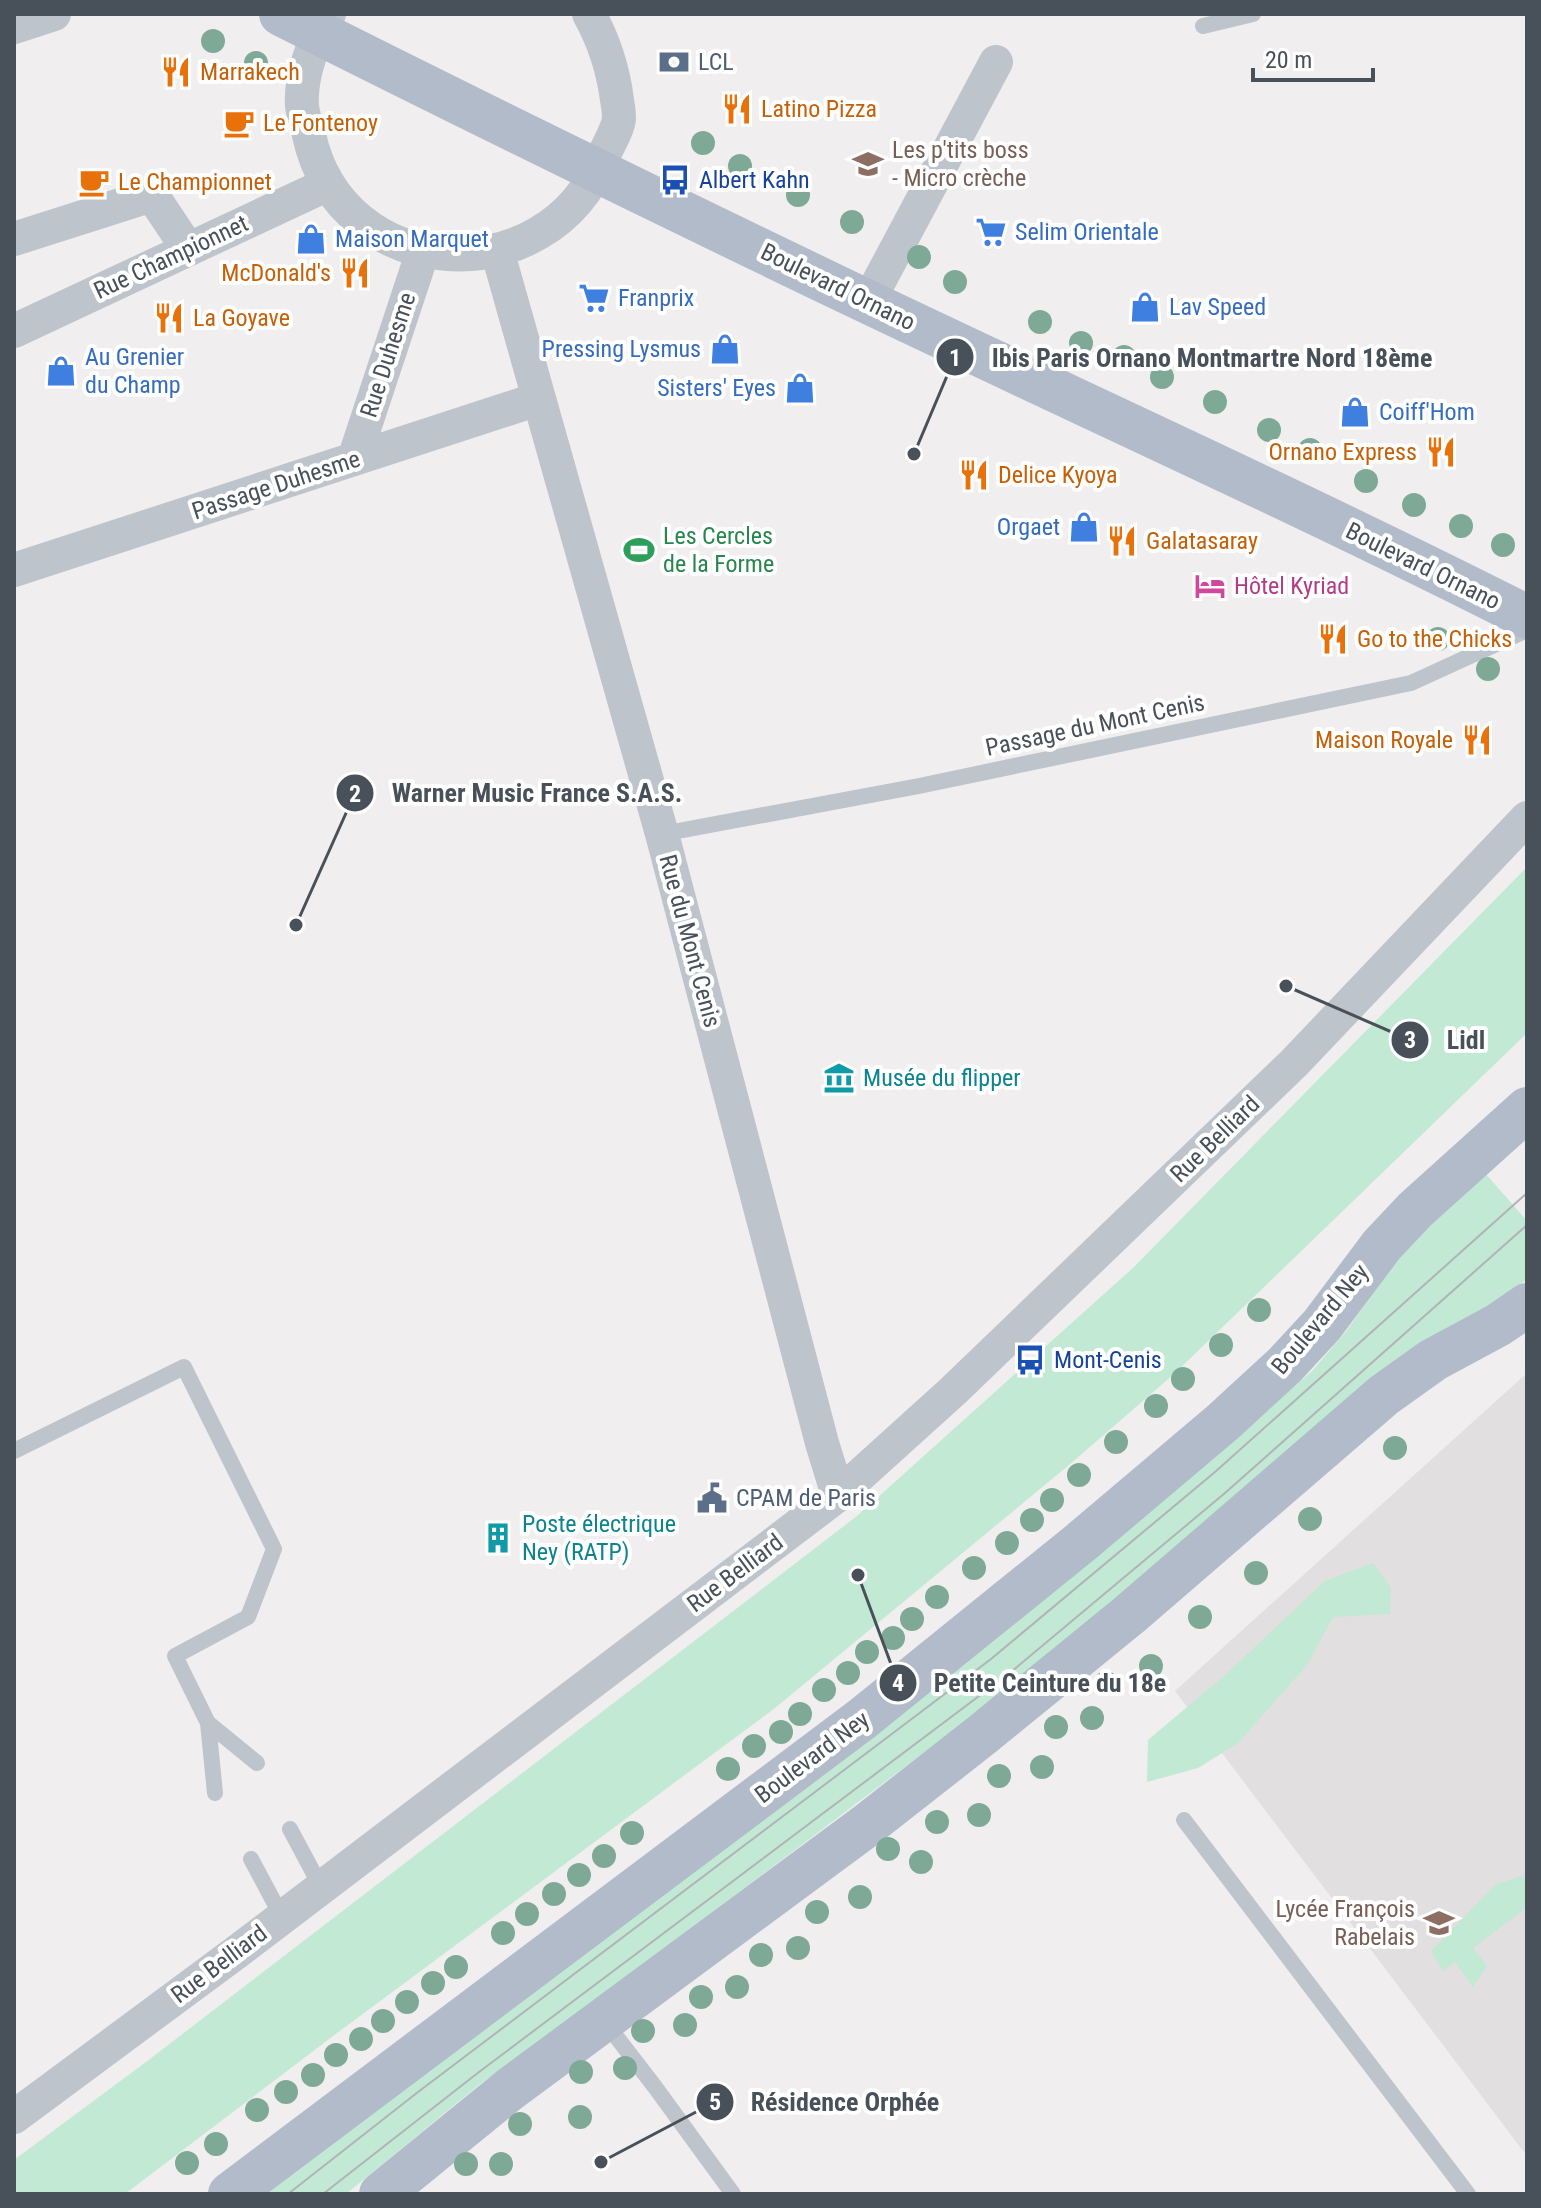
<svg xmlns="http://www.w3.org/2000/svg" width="1541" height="2208" viewBox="0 0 1541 2208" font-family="'Roboto Condensed',sans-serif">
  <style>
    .education { fill: #e1dfdf }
    .green { fill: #c1e9d4 }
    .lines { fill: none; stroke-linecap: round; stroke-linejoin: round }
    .lane { stroke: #bec4cb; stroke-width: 16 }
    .street { stroke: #bec4cb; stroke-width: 34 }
    .primary { stroke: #b1bbc9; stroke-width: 44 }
    .tram { stroke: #b1b3b7; stroke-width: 2 }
    .tree { fill: #7fa997 }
    .labels { text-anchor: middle; stroke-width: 8; stroke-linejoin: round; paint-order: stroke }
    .service-label { font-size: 24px; fill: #4e5e75; stroke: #fff; text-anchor: start }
    .food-label { font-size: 24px; fill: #c56008; stroke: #fff; text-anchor: start }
    .education-label { font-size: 24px; fill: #785e54; stroke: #fff; text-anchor: start }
    .transit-label { font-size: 24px; fill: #164399; stroke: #fff; text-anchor: start }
    .shop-label { font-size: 24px; fill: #366cbe; stroke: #fff; text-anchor: start }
    .street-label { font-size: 24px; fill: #485059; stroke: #fff }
    .leisure-label { font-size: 24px; fill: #27864d; stroke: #fff; text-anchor: start }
    .hotel-label { font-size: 24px; fill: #b23c85; stroke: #fff; text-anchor: start }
    .culture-label { font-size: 24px; fill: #0d838f; stroke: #fff; text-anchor: start }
    .leader { fill: none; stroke: #485059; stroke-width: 3 }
    .callout-dot { fill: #485059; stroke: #fff; stroke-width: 3 }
    .mark-label { font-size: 24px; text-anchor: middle; font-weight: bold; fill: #fff }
    .callout-label { font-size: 26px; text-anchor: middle; font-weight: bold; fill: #485059; stroke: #fff; stroke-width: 8; stroke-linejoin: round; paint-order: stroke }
  </style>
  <rect width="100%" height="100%" fill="#f0eeee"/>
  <path class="education" d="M1527 1373V2156L1175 1691Z"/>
  <path class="green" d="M1527 867V1033L1174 1374 1069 1465 775 1708 333 2036 125 2194H14V2160L146 2062 857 1516 1134 1267Z
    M1484 1172 1527 1221V1279L1137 1583 955 1729 584 2009 480 2084 346 2194H259L1234 1440 1313 1370 1347 1330 1408 1244Z
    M1373 1563 1391 1588 1390 1614 1333 1617 1307 1665 1238 1743 1198 1768 1147 1782 1148 1740 1224 1676 1325 1581Z
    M1527 1874V1907L1473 1948 1487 1966 1473 1987 1455 1962 1443 1971 1431 1951 1495 1885Z"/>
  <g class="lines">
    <path class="lane" d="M1203 26 1253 14
      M662 834 919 786 1411 683 1527 630
      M14 1451 184 1367 274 1549 248 1617 175 1656 208 1723 215 1793
      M208 1723 257 1763
      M1184 1820 1468 2194
      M290 1829 321 1887
      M251 1859 282 1917
      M605 2022 655 2087 733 2194"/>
    <path class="street" d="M329 14C314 40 300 75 302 106 303 116 307 126 309 135 341 284 548 296 603 157 608 145 618 130 619 118 619 112 618 105 617 100 613 68 604 41 589 14
      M14 27 54 14
      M14 239 152 195 188 249
      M497 250 662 834 822 1443 838 1495
      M868 302 996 62
      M14 331 328 184
      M354 459 423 251
      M14 570 538 399
      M14 2117 234 1954 838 1495 953 1391 1294 1063 1527 818"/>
    <path class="primary" d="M281 14C476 112 672 208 868 302 1088 407 1310 507 1527 617
      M230 2194 862 1719 1080 1543 1223 1422 1285 1365 1322 1325 1382 1245 1415 1210 1527 1109
      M381 2194 510 2089 867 1825 983 1734 1129 1615 1384 1395 1433 1360 1498 1325 1527 1305"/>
    <path class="tram" d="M288 2194 418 2092 991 1659 1215 1472 1527 1193
      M323 2194 479 2072 1011 1672 1225 1493 1527 1225"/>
  </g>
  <g class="tree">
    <circle cx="213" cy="41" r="12"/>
    <circle cx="256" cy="63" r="12"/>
    <circle cx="703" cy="143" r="12"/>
    <circle cx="740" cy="166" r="12"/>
    <circle cx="798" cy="195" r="12"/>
    <circle cx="852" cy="222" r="12"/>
    <circle cx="919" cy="257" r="12"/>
    <circle cx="955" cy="282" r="12"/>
    <circle cx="1040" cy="322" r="12"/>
    <circle cx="1081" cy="343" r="12"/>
    <circle cx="1124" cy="357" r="12"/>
    <circle cx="1162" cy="377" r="12"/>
    <circle cx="1215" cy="402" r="12"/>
    <circle cx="1269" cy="430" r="12"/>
    <circle cx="1310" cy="450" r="12"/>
    <circle cx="1366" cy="481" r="12"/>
    <circle cx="1414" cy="505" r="12"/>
    <circle cx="1461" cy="526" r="12"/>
    <circle cx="1503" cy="545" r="12"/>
    <circle cx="1438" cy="639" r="12"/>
    <circle cx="1488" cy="669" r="12"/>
    <circle cx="1259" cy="1310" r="12"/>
    <circle cx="1221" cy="1345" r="12"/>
    <circle cx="1183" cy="1379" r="12"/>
    <circle cx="1156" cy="1406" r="12"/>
    <circle cx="1116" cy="1442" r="12"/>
    <circle cx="1395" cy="1448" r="12"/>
    <circle cx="1079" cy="1475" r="12"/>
    <circle cx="1052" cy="1500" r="12"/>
    <circle cx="1310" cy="1519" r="12"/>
    <circle cx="1032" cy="1520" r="12"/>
    <circle cx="1007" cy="1543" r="12"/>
    <circle cx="974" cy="1568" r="12"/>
    <circle cx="1256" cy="1573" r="12"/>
    <circle cx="937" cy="1597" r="12"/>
    <circle cx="1200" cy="1617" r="12"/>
    <circle cx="912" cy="1619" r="12"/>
    <circle cx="893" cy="1638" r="12"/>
    <circle cx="867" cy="1652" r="12"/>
    <circle cx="1151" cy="1666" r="12"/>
    <circle cx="848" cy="1673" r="12"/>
    <circle cx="1106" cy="1683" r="12"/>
    <circle cx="824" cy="1690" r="12"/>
    <circle cx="800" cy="1714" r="12"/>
    <circle cx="1092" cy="1718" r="12"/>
    <circle cx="1056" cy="1727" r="12"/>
    <circle cx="781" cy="1732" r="12"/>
    <circle cx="754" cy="1746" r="12"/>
    <circle cx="1042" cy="1767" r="12"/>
    <circle cx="728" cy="1769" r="12"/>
    <circle cx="999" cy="1776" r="12"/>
    <circle cx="979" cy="1815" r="12"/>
    <circle cx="937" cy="1822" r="12"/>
    <circle cx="632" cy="1833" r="12"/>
    <circle cx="888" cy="1849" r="12"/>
    <circle cx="604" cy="1856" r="12"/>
    <circle cx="921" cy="1862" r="12"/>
    <circle cx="579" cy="1875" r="12"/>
    <circle cx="554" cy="1894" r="12"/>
    <circle cx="860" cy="1897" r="12"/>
    <circle cx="817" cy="1912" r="12"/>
    <circle cx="527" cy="1914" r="12"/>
    <circle cx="503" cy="1933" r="12"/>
    <circle cx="798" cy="1948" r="12"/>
    <circle cx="761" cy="1955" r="12"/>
    <circle cx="456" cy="1967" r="12"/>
    <circle cx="433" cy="1983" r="12"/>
    <circle cx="737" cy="1987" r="12"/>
    <circle cx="701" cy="1997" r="12"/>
    <circle cx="407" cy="2002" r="12"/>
    <circle cx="383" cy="2021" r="12"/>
    <circle cx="685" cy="2025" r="12"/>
    <circle cx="643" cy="2031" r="12"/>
    <circle cx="361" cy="2039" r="12"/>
    <circle cx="336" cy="2055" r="12"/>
    <circle cx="625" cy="2068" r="12"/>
    <circle cx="581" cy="2072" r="12"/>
    <circle cx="313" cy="2075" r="12"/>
    <circle cx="286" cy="2092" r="12"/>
    <circle cx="257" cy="2110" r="12"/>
    <circle cx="580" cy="2117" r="12"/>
    <circle cx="520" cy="2124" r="12"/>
    <circle cx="216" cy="2144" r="12"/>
    <circle cx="187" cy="2163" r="12"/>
    <circle cx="466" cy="2164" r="12"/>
    <circle cx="501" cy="2164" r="12"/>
  </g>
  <defs>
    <g id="bank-bare" transform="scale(2.4)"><path d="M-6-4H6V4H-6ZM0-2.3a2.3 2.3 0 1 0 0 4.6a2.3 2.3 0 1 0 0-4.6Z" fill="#5c6f8a" stroke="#fff" stroke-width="2.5" paint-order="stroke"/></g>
    <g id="restaurant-bare" transform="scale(2.4)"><path d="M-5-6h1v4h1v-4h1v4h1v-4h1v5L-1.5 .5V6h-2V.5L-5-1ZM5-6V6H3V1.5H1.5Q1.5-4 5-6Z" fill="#e8710a" stroke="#fff" stroke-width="2.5" paint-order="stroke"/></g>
    <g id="cafe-bare" transform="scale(2.4)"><path d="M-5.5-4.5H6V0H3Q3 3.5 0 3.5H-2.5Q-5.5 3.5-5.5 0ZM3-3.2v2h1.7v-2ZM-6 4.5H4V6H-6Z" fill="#e8710a" stroke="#fff" stroke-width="2.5" paint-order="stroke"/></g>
    <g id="school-bare" transform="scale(2.4)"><path d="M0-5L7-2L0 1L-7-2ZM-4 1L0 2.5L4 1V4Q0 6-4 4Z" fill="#8d6e63" stroke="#fff" stroke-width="2.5" paint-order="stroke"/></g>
    <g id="bus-bare" transform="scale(2.4)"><path d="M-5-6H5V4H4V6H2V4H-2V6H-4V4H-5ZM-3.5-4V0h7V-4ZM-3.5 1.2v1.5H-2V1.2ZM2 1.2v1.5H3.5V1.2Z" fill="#1a4fb4" stroke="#fff" stroke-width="2.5" paint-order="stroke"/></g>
    <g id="supermarket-bare" transform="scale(2.4)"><path d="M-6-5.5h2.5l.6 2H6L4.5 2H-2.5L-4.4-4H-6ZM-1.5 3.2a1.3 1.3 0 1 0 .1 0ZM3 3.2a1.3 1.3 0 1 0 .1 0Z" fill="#3f7fe0" stroke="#fff" stroke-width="2.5" paint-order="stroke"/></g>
    <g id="shop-bare" transform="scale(2.4)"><path d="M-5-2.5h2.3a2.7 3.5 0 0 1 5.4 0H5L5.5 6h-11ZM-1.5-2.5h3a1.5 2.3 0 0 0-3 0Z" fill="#3f7fe0" stroke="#fff" stroke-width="2.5" paint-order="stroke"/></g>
    <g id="stadium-bare" transform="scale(2.4)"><path d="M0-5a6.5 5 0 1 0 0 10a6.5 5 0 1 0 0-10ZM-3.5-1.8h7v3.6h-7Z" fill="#2e9e5b" stroke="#fff" stroke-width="2.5" paint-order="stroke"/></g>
    <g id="hotel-bare" transform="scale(2.4)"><path d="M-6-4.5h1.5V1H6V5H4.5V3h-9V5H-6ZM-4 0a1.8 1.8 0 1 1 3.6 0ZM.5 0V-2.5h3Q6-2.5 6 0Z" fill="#d1479c" stroke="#fff" stroke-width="2.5" paint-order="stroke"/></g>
    <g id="museum-bare" transform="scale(2.4)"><path d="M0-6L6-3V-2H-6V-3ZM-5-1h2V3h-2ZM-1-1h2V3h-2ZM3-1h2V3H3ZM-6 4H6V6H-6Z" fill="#0f9aa8" stroke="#fff" stroke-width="2.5" paint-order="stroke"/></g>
    <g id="civic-bare" transform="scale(2.4)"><path d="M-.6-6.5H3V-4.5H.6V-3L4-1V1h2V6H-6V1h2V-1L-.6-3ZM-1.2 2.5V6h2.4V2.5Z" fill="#5c6f8a" stroke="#fff" stroke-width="2.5" paint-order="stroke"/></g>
    <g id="building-bare" transform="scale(2.4)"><path d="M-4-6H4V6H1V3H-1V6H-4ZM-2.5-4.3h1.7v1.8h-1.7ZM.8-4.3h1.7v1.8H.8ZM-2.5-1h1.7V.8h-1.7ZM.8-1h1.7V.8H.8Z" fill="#0f9aa8" stroke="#fff" stroke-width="2.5" paint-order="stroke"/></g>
  </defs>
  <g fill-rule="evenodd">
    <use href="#bank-bare" x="674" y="62"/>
    <use href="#restaurant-bare" x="176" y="72"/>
    <use href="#restaurant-bare" x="737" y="109"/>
    <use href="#cafe-bare" x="239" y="123"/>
    <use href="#school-bare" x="868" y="164"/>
    <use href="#bus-bare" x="675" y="180"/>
    <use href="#cafe-bare" x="94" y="182"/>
    <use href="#supermarket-bare" x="991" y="232"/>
    <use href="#shop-bare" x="311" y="239"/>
    <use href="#restaurant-bare" x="355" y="273"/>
    <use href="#supermarket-bare" x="594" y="298"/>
    <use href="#shop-bare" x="1145" y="307"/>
    <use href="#restaurant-bare" x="169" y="318"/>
    <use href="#shop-bare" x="725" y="349"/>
    <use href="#shop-bare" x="61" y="371"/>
    <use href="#shop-bare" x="800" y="388"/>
    <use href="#shop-bare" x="1355" y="412"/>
    <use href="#restaurant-bare" x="1441" y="452"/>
    <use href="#restaurant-bare" x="974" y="475"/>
    <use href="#shop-bare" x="1084" y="527"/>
    <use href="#restaurant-bare" x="1122" y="541"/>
    <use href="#stadium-bare" x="639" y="550"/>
    <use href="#hotel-bare" x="1210" y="586"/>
    <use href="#restaurant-bare" x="1333" y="639"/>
    <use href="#restaurant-bare" x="1477" y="740"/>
    <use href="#museum-bare" x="839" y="1078"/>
    <use href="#bus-bare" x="1030" y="1360"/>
    <use href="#civic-bare" x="712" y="1498"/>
    <use href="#building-bare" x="498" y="1538"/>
    <use href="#school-bare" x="1439" y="1923"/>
  </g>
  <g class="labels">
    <g class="service-label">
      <text x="698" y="70">LCL</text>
      <text x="736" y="1506">CPAM de Paris</text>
    </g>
    <g class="food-label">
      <text x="200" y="80">Marrakech</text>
      <text x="761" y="117">Latino Pizza</text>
      <text x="263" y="131">Le Fontenoy</text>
      <text x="118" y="190">Le Championnet</text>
      <text x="331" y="281" text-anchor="end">McDonald's</text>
      <text x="193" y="326">La Goyave</text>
      <text x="1417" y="460" text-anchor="end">Ornano Express</text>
      <text x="998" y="483">Delice Kyoya</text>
      <text x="1146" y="549">Galatasaray</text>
      <text x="1357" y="647">Go to the Chicks</text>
      <text x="1453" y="748" text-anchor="end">Maison Royale</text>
    </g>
    <g class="education-label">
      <text x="892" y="158">Les p'tits boss<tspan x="892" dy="28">- Micro crèche</tspan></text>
      <text x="1415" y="1917" text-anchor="end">Lycée François<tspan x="1415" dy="28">Rabelais</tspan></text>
    </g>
    <g class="transit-label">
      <text x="699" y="188">Albert Kahn</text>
      <text x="1054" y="1368">Mont-Cenis</text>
    </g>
    <g class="shop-label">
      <text x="1015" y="240">Selim Orientale</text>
      <text x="335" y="247">Maison Marquet</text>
      <text x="618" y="306">Franprix</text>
      <text x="1169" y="315">Lav Speed</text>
      <text x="701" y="357" text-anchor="end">Pressing Lysmus</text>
      <text x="85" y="365">Au Grenier<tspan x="85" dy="28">du Champ</tspan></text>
      <text x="776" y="396" text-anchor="end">Sisters' Eyes</text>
      <text x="1379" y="420">Coiff'Hom</text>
      <text x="1060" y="535" text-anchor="end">Orgaet</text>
    </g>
    <g class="street-label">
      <text transform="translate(171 257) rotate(-25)" y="8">Rue Championnet</text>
      <text transform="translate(838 287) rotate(26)" y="8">Boulevard Ornano</text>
      <text transform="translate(388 355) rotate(-72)" y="8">Rue Duhesme</text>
      <text transform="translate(276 485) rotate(-18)" y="8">Passage Duhesme</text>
      <text transform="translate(1423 566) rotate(26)" y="8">Boulevard Ornano</text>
      <text transform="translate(1095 725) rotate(-12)" y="8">Passage du Mont Cenis</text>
      <text transform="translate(690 941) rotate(75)" y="8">Rue du Mont Cenis</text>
      <text transform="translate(1215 1139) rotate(-44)" y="8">Rue Belliard</text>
      <text transform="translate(1320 1319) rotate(-50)" y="8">Boulevard Ney</text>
      <text transform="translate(735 1573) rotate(-37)" y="8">Rue Belliard</text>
      <text transform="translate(812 1757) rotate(-37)" y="8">Boulevard Ney</text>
      <text transform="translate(219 1964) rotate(-37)" y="8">Rue Belliard</text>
    </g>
    <g class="leisure-label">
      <text x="663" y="544">Les Cercles<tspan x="663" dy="28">de la Forme</tspan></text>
    </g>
    <g class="hotel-label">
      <text x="1234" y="594">Hôtel Kyriad</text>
    </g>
    <g class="culture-label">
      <text x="863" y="1086">Musée du flipper</text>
      <text x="522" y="1532">Poste électrique<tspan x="522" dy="28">Ney (RATP)</tspan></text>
    </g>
  </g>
  <path class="leader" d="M914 454L955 357M296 925L355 793M1286 986L1410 1040M858 1575L898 1683M601 2162L715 2102"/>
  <g class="callout-dot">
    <circle cx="914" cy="454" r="8"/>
    <circle cx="296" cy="925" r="8"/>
    <circle cx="1286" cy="986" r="8"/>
    <circle cx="858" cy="1575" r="8"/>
    <circle cx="601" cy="2162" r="8"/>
    <circle cx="955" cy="357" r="20"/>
    <circle cx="355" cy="793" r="20"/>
    <circle cx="1410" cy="1040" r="20"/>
    <circle cx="898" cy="1683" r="20"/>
    <circle cx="715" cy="2102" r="20"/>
  </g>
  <g class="mark-label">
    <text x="955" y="366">1</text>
    <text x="355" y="802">2</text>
    <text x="1410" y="1048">3</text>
    <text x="898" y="1691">4</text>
    <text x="715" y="2110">5</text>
  </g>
  <g class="callout-label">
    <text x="1212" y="367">Ibis Paris Ornano Montmartre Nord 18ème</text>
    <text x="537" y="802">Warner Music France S.A.S.</text>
    <text x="1466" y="1049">Lidl</text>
    <text x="1050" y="1692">Petite Ceinture du 18e</text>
    <text x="845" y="2111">Résidence Orphée</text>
  </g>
  <rect width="1541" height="2208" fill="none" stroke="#485059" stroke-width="32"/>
  <path d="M1253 68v12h120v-12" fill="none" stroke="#485059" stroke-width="4"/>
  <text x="1265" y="68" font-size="24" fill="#485059" stroke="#ffffff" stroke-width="6" paint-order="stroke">20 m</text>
</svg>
